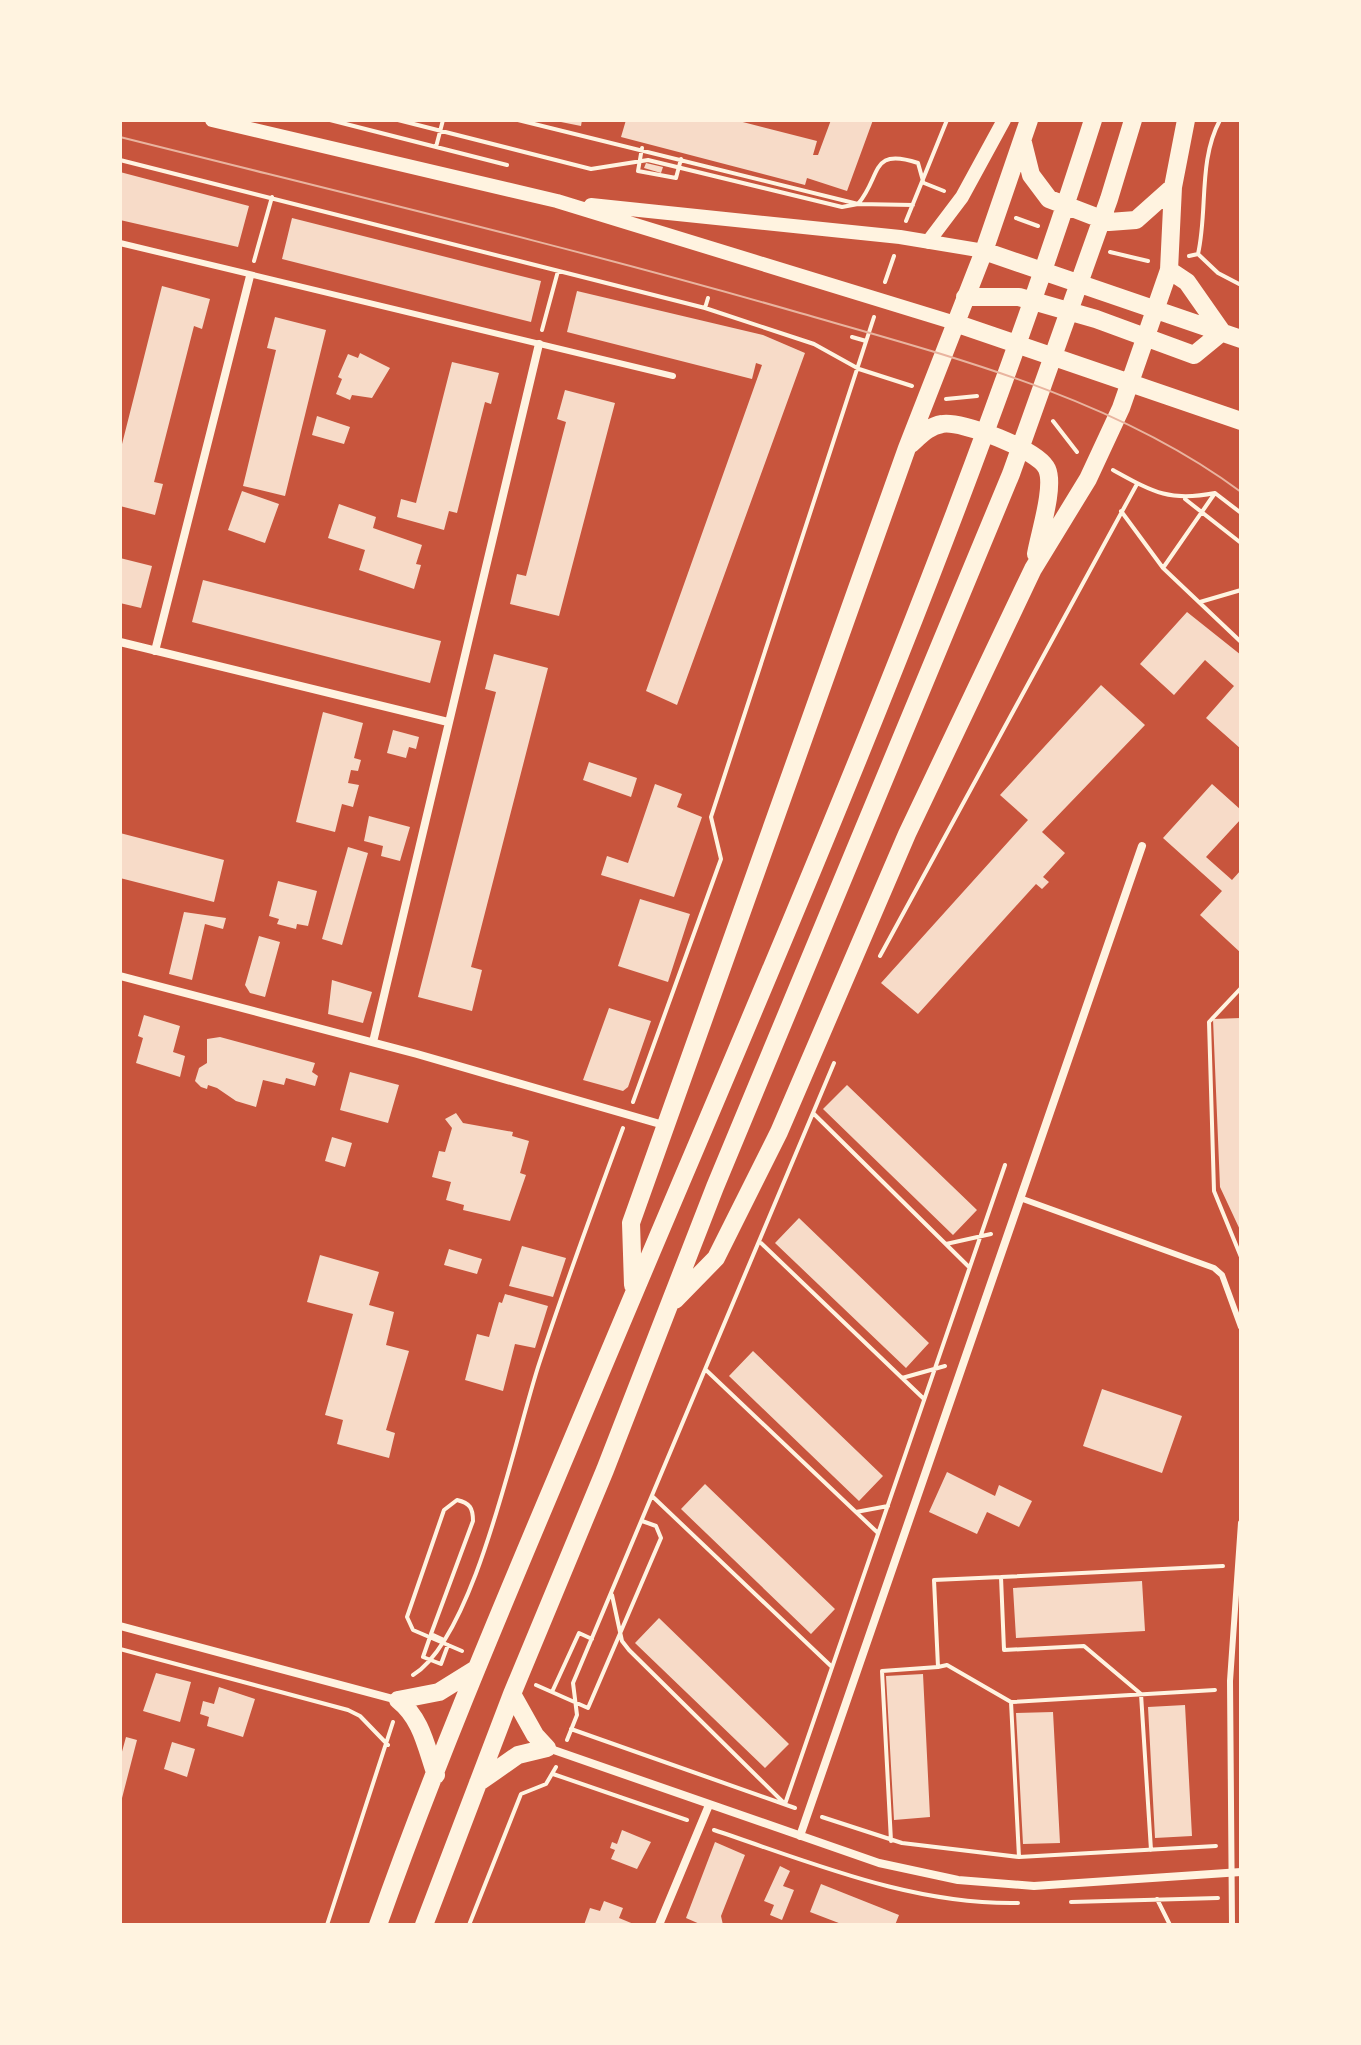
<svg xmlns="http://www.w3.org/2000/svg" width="1361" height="2045" viewBox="0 0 1361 2045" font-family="'Noto Sans',sans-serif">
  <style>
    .building { fill: #f7dbc8 }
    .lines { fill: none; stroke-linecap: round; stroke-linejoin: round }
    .path { stroke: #fff3e0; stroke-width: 4 }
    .service { stroke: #fff3e0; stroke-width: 6 }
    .minor { stroke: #fff3e0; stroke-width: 8 }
    .tertiary { stroke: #fff3e0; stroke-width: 14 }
    .primary { stroke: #fff3e0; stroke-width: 18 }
    .tram { stroke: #e9b49f; stroke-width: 2 }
  </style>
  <rect width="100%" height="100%" fill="#c8553d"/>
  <path class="building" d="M551 120H582L581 126Z
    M626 120H735L817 141 813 155H818L831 120H873L847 191 807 178 805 185 621 137Z
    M646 163 663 167 661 173 644 168Z
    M120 172 249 206 238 247 120 220Z
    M292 218 541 281 531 322 282 259Z
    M162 286 210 299 202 329 194 326 154 482 163 484 155 515 120 506V452Z
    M577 291 763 335 805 353 677 705 646 691 762 365 756 363 752 379 567 332Z
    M275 317 326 330 285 496 243 486 276 350 267 348Z
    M360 353 390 368 372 398 352 395 350 400 336 394 342 379 338 377 348 354 358 358Z
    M452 362 499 373 491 404 485 402 457 513 449 511 444 530 397 517 401 499 416 503Z
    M565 390 615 403 559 616 510 604 517 574 526 576 566 422 557 419Z
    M317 416 350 427 344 444 312 435Z
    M242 491 279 504 265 543 228 530Z
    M339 504 376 517 373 528 422 545 416 564 421 565 414 589 359 570 365 550 328 538Z
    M120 558 152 566 141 608 120 603Z
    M203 580 441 641 430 683 192 622Z
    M1187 612 1241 655V749L1206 718 1234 686 1205 660 1174 695 1140 664Z
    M494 654 548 668 471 967 482 970 472 1011 418 997 496 692 485 689Z
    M1101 685 1145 725 1042 832 1065 853 1043 877 1049 882 1042 889 1036 884 918 1014 881 983 1028 820 1000 795Z
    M323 712 363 723 354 758 361 760 358 771 351 770 348 783 359 785 353 807 342 804 335 832 296 822Z
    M393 730 419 737 416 749 409 747 406 758 387 753Z
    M589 762 637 778 631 797 583 780Z
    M655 784 682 794 677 807 702 817 674 897 601 875 607 856 628 863Z
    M1212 784 1241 810V819L1206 857 1232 880 1241 870V953L1200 915 1222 891 1163 838Z
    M369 816 410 827 400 861 381 856 383 846 364 841Z
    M120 833 224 860 214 902 120 878Z
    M348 847 368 853 342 945 322 939Z
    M278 881 317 891 308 926 297 924 296 929 277 924 279 919 269 916Z
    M640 899 690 914 668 982 618 966Z
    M184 912 226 918 223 929 205 924 192 980 169 974Z
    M259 936 280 942 265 997 250 993 245 985Z
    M332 980 372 992 363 1023 328 1014Z
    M609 1008 651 1021 628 1087 623 1091 583 1080Z
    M144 1015 180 1026 173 1052 185 1056 180 1077 136 1063 143 1038 138 1036Z
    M1241 1018V1232L1220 1187 1213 1019Z
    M220 1037 315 1063 312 1072 318 1076 315 1086 286 1078 284 1085 263 1080 256 1107 236 1101 217 1088 208 1085 207 1089 201 1087 195 1081 199 1068 207 1063V1039Z
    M350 1072 399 1085 388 1123 340 1110Z
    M847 1085 977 1210 953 1235 823 1109Z
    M456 1113 463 1123 513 1132 512 1136 529 1141 520 1173 526 1175 510 1221 463 1210 464 1205 446 1200 451 1182 432 1177 439 1151 445 1152 452 1128 445 1119Z
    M332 1137 352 1143 345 1167 325 1161Z
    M799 1218 929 1343 906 1368 775 1243Z
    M522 1246 566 1258 553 1297 509 1286Z
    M449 1249 482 1259 477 1274 444 1265Z
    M320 1255 379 1272 369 1305 394 1312 386 1345 409 1351 386 1430 395 1433 389 1458 337 1444 343 1420 325 1415 353 1314 307 1302Z
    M505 1294 548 1306 535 1348 515 1344 503 1391 465 1380 477 1334 489 1337 499 1302 502 1303Z
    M753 1351 883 1476 859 1501 729 1376Z
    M1102 1389 1182 1416 1162 1473 1083 1446Z
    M947 1472 995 1496 999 1485 1032 1501 1019 1527 987 1512 977 1534 929 1512Z
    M705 1484 835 1609 811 1634 681 1509Z
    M1142 1581 1145 1631 1016 1638 1013 1588Z
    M659 1618 789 1744 765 1768 635 1643Z
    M156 1673 191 1682 180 1722 143 1711Z
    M923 1674 930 1817 894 1820 886 1676Z
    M219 1687 255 1699 243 1737 207 1726 209 1717 200 1714 203 1701 214 1704Z
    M1185 1705 1192 1836 1155 1838 1148 1707Z
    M1053 1712 1060 1843 1023 1844 1016 1713Z
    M126 1737 137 1740 121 1802 120 1759Z
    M172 1742 195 1749 187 1777 164 1769Z
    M622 1830 651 1842 637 1869 611 1859 615 1850 610 1848 612 1842 617 1844Z
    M715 1842 745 1855 721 1916 723 1925H702L686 1918Z
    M780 1866 790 1871 783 1886 794 1890 782 1920 770 1915 774 1905 764 1901Z
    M821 1884 899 1915 895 1925H844L810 1912Z
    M604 1901 623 1908 619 1918 636 1925H584L590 1908 600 1911Z"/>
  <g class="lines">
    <path class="path" d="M330 120 507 165
      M398 120 591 169 648 160 842 207 858 204C882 176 869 147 918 163L923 181
      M518 120 858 204 913 205
      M436 147 443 120
      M642 148 638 171 676 178 681 159
      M120 160 705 308 814 344 859 369 912 386
      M924 183 944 191
      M1016 218 1038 226
      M906 221 947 120
      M1110 252 1148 261
      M1198 254C1208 210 1198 161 1220 120
      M1189 256 1198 254 1218 273 1241 285
      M254 261 272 197
      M885 282 894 256
      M705 308 708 298
      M542 330 558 271
      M852 337 866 341
      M946 399 977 396
      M1053 421 1077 452
      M1113 470C1153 492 1169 502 1215 493
      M1185 499 1241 543
      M1121 511 1163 568 1241 642
      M1163 568 1215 493 1241 513
      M1200 602 1241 590
      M880 956 1137 484
      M1241 988 1209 1022 1214 1191 1241 1257
      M633 1102 721 859 711 817 874 317
      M813 1113 969 1267
      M761 1243 924 1399
      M946 1244 991 1234
      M706 1370 878 1533
      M902 1378 945 1366
      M652 1496 832 1667
      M856 1512 888 1506
      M1001 1577 1223 1566
      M612 1595 622 1641 629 1650 785 1804 1005 1165
      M430 1637 423 1657 441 1664 448 1645
      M444 1640 431 1634 473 1521C473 1508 470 1503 457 1500L444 1510 407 1617 413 1630 462 1651
      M120 1649 348 1710 360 1716 388 1745
      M938 1667 947 1665 1011 1702 1019 1857
      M413 1675C475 1637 515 1437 539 1364 565 1285 594 1206 623 1128
      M536 1685 588 1708 661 1538 656 1526 642 1521
      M552 1692 579 1633 592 1639
      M1012 1702 1215 1690
      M571 1729 795 1808
      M567 1740 577 1715 573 1683 834 1063
      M553 1774 687 1820
      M822 1817 902 1843 1019 1857 1216 1846
      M714 1830C813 1863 912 1905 1018 1903
      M891 1841 882 1671 938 1667 934 1580 1001 1577 1004 1650 1084 1646 1141 1694 1151 1850
      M1157 1899 1170 1925
      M1071 1902 1218 1898
      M327 1925 393 1722
      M469 1925 521 1794 546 1784 556 1767"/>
    <path class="service" d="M120 243 673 376
      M1020 1198 1214 1268 1222 1275 1241 1327
      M1232 1925 1230 1681 1241 1523"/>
    <path class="minor" d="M120 642 448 722
      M155 651 250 276
      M120 976 417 1054 667 1126
      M373 1042 539 344
      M120 1626 397 1700
      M548 1748 879 1863 958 1880 1034 1886 1241 1872
      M800 1836 1142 846
      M659 1925 709 1805"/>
    <path class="tertiary" d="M212 120 557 201 955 323
      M591 205 900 237 984 251
      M928 242 962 197 1004 120"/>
    <path class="primary" d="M1023 143 1031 175 1049 199 1109 222 1136 220 1173 187
      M984 251 1241 339
      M1169 270 1187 282 1222 332
      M965 297H1019L1096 319 1194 355 1222 332
      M955 323 1241 421
      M911 444C920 436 929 426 942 424 961 420 1039 450 1047 469 1055 487 1039 535 1036 554
      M633 1285 631 1223 907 448 984 251 1029 120
      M675 1300 716 1258 779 1132 907 834 1033 569 1088 479 1121 408 1169 270 1173 187 1186 120
      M398 1700 439 1692 476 1669
      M398 1700C422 1719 426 1747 436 1775
      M478 1783 518 1755 547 1748 535 1735 512 1694
      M378 1925C441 1747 516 1574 589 1400 766 978 954 557 1093 120
      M424 1925 512 1694 605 1470 715 1187 1011 474 1109 199 1133 120"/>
    <path class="tram" d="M120 137C347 194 575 248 800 313 950 356 1115 398 1241 492"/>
  </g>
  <rect width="1361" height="2045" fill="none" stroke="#fff3e0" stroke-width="244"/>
</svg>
